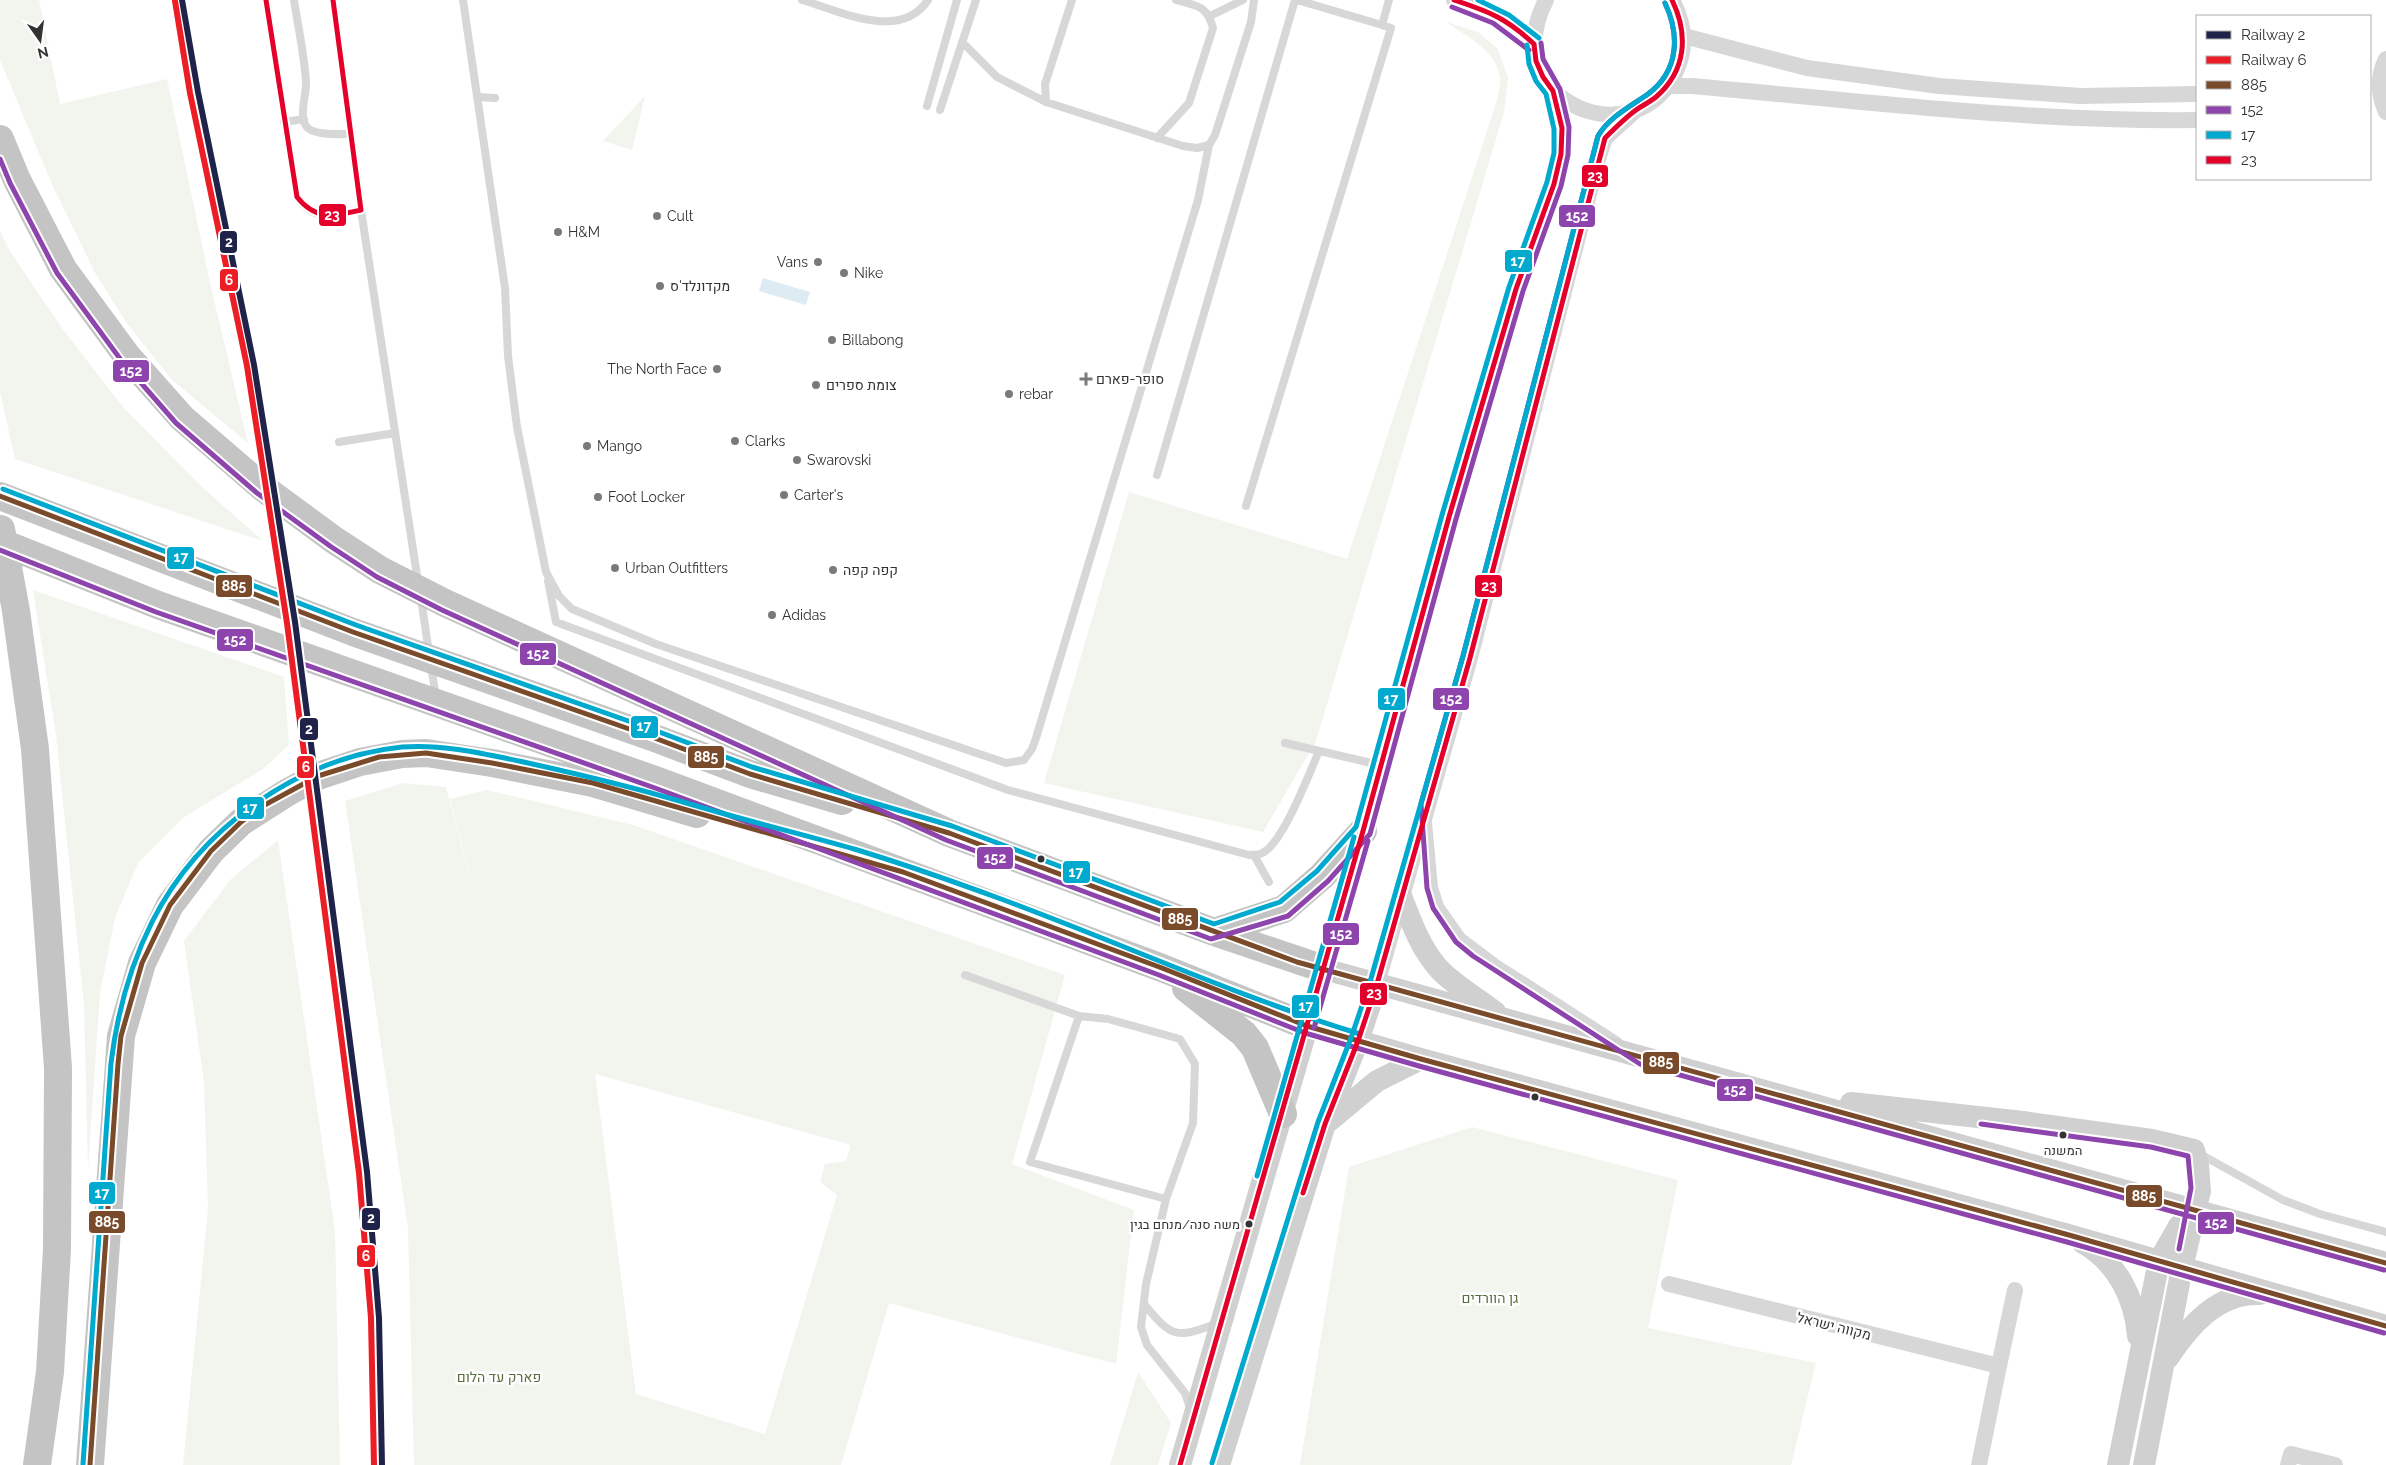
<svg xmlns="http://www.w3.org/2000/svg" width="2386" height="1465" viewBox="0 0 2386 1465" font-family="Raleway,Heebo,sans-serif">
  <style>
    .green { fill: #f1f5ed; fill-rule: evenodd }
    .water { fill: #ddebf3 }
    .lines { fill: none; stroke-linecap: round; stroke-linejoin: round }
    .lane { stroke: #d7d7d7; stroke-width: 8 }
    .street { stroke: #d7d7d7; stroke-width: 16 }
    .secondary { stroke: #d0d0d0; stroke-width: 22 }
    .highway { stroke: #c4c4c4; stroke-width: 28 }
    .bus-1-casing { stroke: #fff; stroke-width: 9 }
    .bus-2-casing { stroke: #fff; stroke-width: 9 }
    .bus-3-casing { stroke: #fff; stroke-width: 9 }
    .bus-4-casing { stroke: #fff; stroke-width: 9 }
    .bus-1 { stroke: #7a4b2a; stroke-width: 5 }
    .bus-2 { stroke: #8e44ad; stroke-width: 5 }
    .bus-3 { stroke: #00a9ce; stroke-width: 5 }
    .bus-4 { stroke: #e4002b; stroke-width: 5 }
    .rail-1-casing { stroke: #fff; stroke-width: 10 }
    .rail-2-casing { stroke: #fff; stroke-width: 10 }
    .rail-1 { stroke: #1f234a; stroke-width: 6 }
    .rail-2 { stroke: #ed1d26; stroke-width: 6 }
    .poi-dot { fill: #7a7a7a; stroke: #fff; stroke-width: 2 }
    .bus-dot { fill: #333; stroke: #fff; stroke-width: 2 }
    .labels { text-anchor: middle; stroke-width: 5; stroke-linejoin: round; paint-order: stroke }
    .bus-label { font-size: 13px; fill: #333; stroke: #fff }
    .poi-label { font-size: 14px; fill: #333; stroke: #fff; text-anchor: start }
    .park-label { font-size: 14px; fill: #56703f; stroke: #fff }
    .street-label { font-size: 14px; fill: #333; stroke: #fff }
    .line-badge { stroke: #fff; stroke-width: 2 }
    .badge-label { font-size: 14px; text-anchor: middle; font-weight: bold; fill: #fff }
  </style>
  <rect width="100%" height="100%" fill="#fff"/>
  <path class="green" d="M0 0H39L60 104 167 79 211 287 248 443 172 380 126 322 94 271 51 182 0 60Z
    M1446 22 1478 32 1498 49 1508 78 1504 112 1316 741 1263 832 1044 783 1129 492 1347 559 1483 144C1487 129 1501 94 1500 80 1499 52 1466 36 1446 22Z
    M645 96 632 150 603 141Z
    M0 231 9 250 64 331 123 407 202 487 263 541 15 459 0 392Z
    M33 590 284 677 289 745 263 769 184 817 138 863 115 918 100 993 88 1168 84 1005 56 735Z
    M403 783 446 787 485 934 450 799 487 790 633 825 1065 975 1012 1164 1134 1210 1116 1364 889 1303 841 1465H414L408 1228 345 801ZM595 1074 851 1145 846 1161 825 1164 820 1182 837 1195 765 1434 636 1394Z
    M278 840 335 1231 340 1465H183L208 1209 204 1082 184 941 230 880Z
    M1472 1127 1678 1180 1648 1328 1816 1363 1791 1465H1300L1349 1167Z
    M1138 1372 1171 1423 1158 1465H1110Z"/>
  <path class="water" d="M763 278 810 292 806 305 759 291Z"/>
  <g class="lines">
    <path class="lane" d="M266 0 297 197C314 223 335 215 361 210
      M294 0C298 27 305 57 306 84 306 96 299 116 306 126 312 136 341 134 351 134
      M333 0 361 210 418 582
      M463 0 505 288 508 356 517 427 546 572 559 596 572 609 656 644 1006 763 1024 760 1032 749 1036 738 1198 200 1209 145
      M802 0C840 11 900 42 928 0
      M1297 0 1382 25
      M1210 16 1243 0
      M962 42 997 77 1046 102 1183 146 1197 148 1209 145 1215 135 1251 22 1254 0
      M478 97 495 98
      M1046 102 1045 84 1072 0
      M927 106 957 0
      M940 110 976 0
      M284 122 304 119
      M1157 138 1189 103 1213 28C1207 5 1197 6 1176 0
      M339 442 395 433
      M1157 475 1295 0
      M1246 506 1391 28 1382 25 1389 0
      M548 581 556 622 1008 790 1249 855C1254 855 1260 855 1264 852 1284 840 1309 774 1319 751
      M421 598 429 653
      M431 665 436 698
      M1285 743 1380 765
      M1428 822 1434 887 1440 906 1462 937 1495 962 1618 1041
      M1254 855 1269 882
      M965 975 1079 1016
      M2200 1154 2283 1200 2320 1214 2386 1232
      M1166 1199 1030 1162 1079 1016 1108 1019 1180 1039 1195 1064 1193 1123 1166 1199 1146 1284 1141 1327 1147 1345 1185 1393 1190 1408
      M1144 1304C1172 1338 1176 1339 1218 1323"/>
    <path class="street" d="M1454 0C1490 11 1505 18 1534 44
      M1546 0C1494 101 1637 161 1677 69 1687 46 1684 22 1672 0
      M1684 36 1807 68 1939 86 2080 96 2197 94
      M2386 59C2377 77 2378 94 2386 112
      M1667 86H1692C1860 101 2028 122 2197 120
      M1324 969 1449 517 1516 289 1554 184 1561 154 1562 128 1553 91
      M1377 984 1470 658 1598 159 1605 138 1637 109
      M1669 1284 1999 1366 1979 1465
      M1999 1366 2015 1290
      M2288 1465 2291 1454 2335 1465"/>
    <path class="secondary" d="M1401 896C1411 921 1420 948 1439 969 1454 985 1477 998 1495 1012
      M1307 1026 1421 1059 2069 1235 2386 1326
      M1851 1103 2023 1122 2152 1140 2194 1150 2198 1165 2200 1191 2182 1268 2144 1465
      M1329 1121 1377 1081 1421 1059
      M2083 1243C2117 1262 2135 1298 2138 1336
      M2168 1358C2189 1326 2218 1292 2260 1294
      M1180 1465 1324 969 2386 1263
      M1219 1465 1325 1124 1358 1041 1377 984
      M2118 1465 2159 1261 2179 1226 2192 1213"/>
    <path class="highway" d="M0 139 17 180 63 269 127 356 182 418 262 487 334 540 380 570 445 603 949 833 1214 932 1324 969
      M0 496 353 632 652 737 750 774 842 801
      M1 529 16 611 35 749 58 1068 57 1249 50 1372 37 1465
      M0 542 158 605 658 781 1162 968 1307 1026
      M1214 932 1284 909 1322 876 1363 831
      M1186 988 1244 1034 1255 1048 1283 1114
      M90 1465 121 1036 142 963 170 905 211 851 241 822 288 792 318 776 360 762 402 754 426 753 492 763 593 783 697 814"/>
    <g class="bus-1-casing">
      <path id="bus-1" d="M0 496 353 632 652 737 750 774 949 833 1297 962 2386 1263
        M90 1465 118 1064 121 1036 142 963 170 905 211 851 241 822 261 807 318 776 379 757 426 753 492 763 593 783 903 872 1162 968 1307 1026 1421 1059 2069 1235 2386 1326"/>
    </g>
    <g class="bus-2-casing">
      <path id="bus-2" d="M1665 3C1680 35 1679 71 1648 94 1631 106 1609 117 1598 136L1463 656 1421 804 1427 888 1433 908 1456 942 1473 956 1640 1064 2384 1270
        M1452 7 1493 23 1529 50
        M0 159 10 183 57 273 121 360 176 423 257 493 330 546 377 577 442 610 946 840 1211 939 1288 916 1328 881 1370 834 1456 519 1523 291 1561 186 1568 155 1569 127 1560 89 1543 59 1541 43
        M0 550 156 612 655 788 1159 975 1305 1033 1419 1066 2067 1242 2384 1333
        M1314 1028 1368 841
        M1981 1124 2151 1147 2188 1156 2191 1188 2179 1249"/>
    </g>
    <g class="bus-3-casing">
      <path id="bus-3" d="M1478 0 1509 15 1539 38
        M3 489 356 625 654 730 752 767 952 826 1214 924 1280 902 1317 871 1356 827 1442 515 1509 287 1547 182 1554 153V129L1546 94 1536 81 1529 64 1527 45
        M1257 1176 1354 837
        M1212 1463 1318 1122 1351 1038 1370 982 1463 656 1598 136C1609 117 1631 106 1648 94 1679 71 1680 35 1665 3
        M83 1464 111 1063C117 1014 130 966 152 922 199 829 297 758 402 747 441 744 481 753 519 761 574 773 629 786 683 802 740 819 797 833 854 849 904 864 952 881 1001 899 1121 943 1238 997 1360 1034"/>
    </g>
    <g class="bus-4-casing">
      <path id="bus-4" d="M266 0 297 197C316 221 334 216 361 210L333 0
        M1303 1193 1325 1124 1358 1041 1377 984 1470 658 1605 138C1615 128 1625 118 1636 110 1643 105 1650 102 1656 97 1686 71 1689 35 1672 0
        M1180 1465 1363 831 1449 517 1516 289 1554 184 1561 154 1562 128 1553 91 1543 77 1536 61 1534 44C1506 18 1490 12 1454 0"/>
    </g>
    <use href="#bus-1" class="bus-1"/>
    <use href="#bus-2" class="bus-2"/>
    <use href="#bus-3" class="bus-3"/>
    <use href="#bus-4" class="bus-4"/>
    <g class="rail-1-casing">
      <path id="rail-1" d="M182 0 198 92 254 365 295 622 367 1172 379 1318 382 1465"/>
    </g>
    <g class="rail-2-casing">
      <path id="rail-2" d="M175 1 190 93 247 366 287 623 359 1173 371 1318 374 1465"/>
    </g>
    <use href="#rail-1" class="rail-1"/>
    <use href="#rail-2" class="rail-2"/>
  </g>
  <g class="poi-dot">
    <circle cx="657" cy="216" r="5"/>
    <circle cx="558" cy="232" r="5"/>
    <circle cx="818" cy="262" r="5"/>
    <circle cx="844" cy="273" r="5"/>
    <circle cx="660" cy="286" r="5"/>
    <circle cx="832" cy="340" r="5"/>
    <circle cx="717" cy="369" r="5"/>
    <path d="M1083.5 371.5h5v5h5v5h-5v5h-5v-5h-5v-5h5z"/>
    <circle cx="816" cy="385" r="5"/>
    <circle cx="1009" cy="394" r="5"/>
    <circle cx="735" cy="441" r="5"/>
    <circle cx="587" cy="446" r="5"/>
    <circle cx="797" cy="460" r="5"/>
    <circle cx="784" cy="495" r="5"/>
    <circle cx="598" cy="497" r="5"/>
    <circle cx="615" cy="568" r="5"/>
    <circle cx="833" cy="570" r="5"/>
    <circle cx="772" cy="615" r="5"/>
  </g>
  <g class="bus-dot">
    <circle cx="1041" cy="859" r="4.5"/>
    <circle cx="1535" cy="1097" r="4.5"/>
    <circle cx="2063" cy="1135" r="4.5"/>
    <circle cx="1249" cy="1224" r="4.5"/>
  </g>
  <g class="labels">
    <g class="bus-label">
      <text x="2063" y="1155">המשנה</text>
      <text x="1240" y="1229" text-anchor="end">משה סנה/מנחם בגין</text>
    </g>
    <g class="poi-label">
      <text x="667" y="221">Cult</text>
      <text x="568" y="237">H&amp;M</text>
      <text x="808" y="267" text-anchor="end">Vans</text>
      <text x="854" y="278">Nike</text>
      <text x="670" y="291">מקדונלד'ס</text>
      <text x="842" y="345">Billabong</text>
      <text x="707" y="374" text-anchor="end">The North Face</text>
      <text x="1096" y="384">סופר-פארם</text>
      <text x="826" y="390">צומת ספרים</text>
      <text x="1019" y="399">rebar</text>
      <text x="745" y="446">Clarks</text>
      <text x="597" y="451">Mango</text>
      <text x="807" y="465">Swarovski</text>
      <text x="794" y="500">Carter's</text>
      <text x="608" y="502">Foot Locker</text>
      <text x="625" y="573">Urban Outfitters</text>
      <text x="843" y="575">קפה קפה</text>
      <text x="782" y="620">Adidas</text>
    </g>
    <g class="park-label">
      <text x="1490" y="1303">גן הוורדים</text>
      <text x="499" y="1382">פארק עד הלום</text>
    </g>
    <g class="street-label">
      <text transform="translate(1834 1326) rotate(14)" y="5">מקווה ישראל</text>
    </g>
  </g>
  <g class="line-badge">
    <rect x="1581" y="164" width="28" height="24" rx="5" fill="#e4002b"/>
    <rect x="318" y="203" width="29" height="24" rx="5" fill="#e4002b"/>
    <rect x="1558" y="204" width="38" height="24" rx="5" fill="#8e44ad"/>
    <rect x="219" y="230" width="19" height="24" rx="5" fill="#1f234a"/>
    <rect x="1504" y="249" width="29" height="24" rx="5" fill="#00a9ce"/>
    <rect x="219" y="268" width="20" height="24" rx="5" fill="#ed1d26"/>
    <rect x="112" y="359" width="38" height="24" rx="5" fill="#8e44ad"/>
    <rect x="166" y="546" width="29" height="24" rx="5" fill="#00a9ce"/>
    <rect x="1474" y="574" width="29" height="24" rx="5" fill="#e4002b"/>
    <rect x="215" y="574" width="38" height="24" rx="5" fill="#7a4b2a"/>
    <rect x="216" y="628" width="38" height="24" rx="5" fill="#8e44ad"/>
    <rect x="519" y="642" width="38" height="24" rx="5" fill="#8e44ad"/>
    <rect x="1432" y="687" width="38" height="24" rx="5" fill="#8e44ad"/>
    <rect x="1377" y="687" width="29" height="24" rx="5" fill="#00a9ce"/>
    <rect x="630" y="715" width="29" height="24" rx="5" fill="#00a9ce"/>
    <rect x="299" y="717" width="20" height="24" rx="5" fill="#1f234a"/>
    <rect x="687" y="745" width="38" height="24" rx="5" fill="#7a4b2a"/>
    <rect x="296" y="755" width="19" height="24" rx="5" fill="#ed1d26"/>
    <rect x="236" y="796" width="29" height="24" rx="5" fill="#00a9ce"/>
    <rect x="976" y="846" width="38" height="24" rx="5" fill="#8e44ad"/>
    <rect x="1062" y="860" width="29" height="24" rx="5" fill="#00a9ce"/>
    <rect x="1161" y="907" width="38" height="24" rx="5" fill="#7a4b2a"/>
    <rect x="1322" y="922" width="38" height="24" rx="5" fill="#8e44ad"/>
    <rect x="1359" y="982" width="29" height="24" rx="5" fill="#e4002b"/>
    <rect x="1291" y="994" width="29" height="25" rx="5" fill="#00a9ce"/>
    <rect x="1642" y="1051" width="38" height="24" rx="5" fill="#7a4b2a"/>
    <rect x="1716" y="1078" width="38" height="24" rx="5" fill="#8e44ad"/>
    <rect x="88" y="1181" width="28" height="24" rx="5" fill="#00a9ce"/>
    <rect x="2125" y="1184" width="38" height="24" rx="5" fill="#7a4b2a"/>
    <rect x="361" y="1207" width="20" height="24" rx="5" fill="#1f234a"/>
    <rect x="88" y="1210" width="38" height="24" rx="5" fill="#7a4b2a"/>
    <rect x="2197" y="1211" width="38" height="24" rx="5" fill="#8e44ad"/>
    <rect x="356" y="1244" width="20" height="24" rx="5" fill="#ed1d26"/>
  </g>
  <g class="badge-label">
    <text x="1595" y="181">23</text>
    <text x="332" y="220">23</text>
    <text x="1577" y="221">152</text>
    <text x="229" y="247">2</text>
    <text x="1518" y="266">17</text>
    <text x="229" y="285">6</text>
    <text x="131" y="376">152</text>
    <text x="181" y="562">17</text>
    <text x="1489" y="591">23</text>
    <text x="234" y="591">885</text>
    <text x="235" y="645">152</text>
    <text x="538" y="659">152</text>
    <text x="1451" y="704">152</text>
    <text x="1391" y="704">17</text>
    <text x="644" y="731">17</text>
    <text x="309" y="734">2</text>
    <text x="706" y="762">885</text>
    <text x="306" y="772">6</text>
    <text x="250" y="813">17</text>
    <text x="995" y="863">152</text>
    <text x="1076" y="877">17</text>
    <text x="1180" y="924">885</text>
    <text x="1341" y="939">152</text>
    <text x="1374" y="998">23</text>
    <text x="1306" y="1011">17</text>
    <text x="1661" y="1067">885</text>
    <text x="1735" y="1095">152</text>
    <text x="102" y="1198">17</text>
    <text x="2144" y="1201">885</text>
    <text x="371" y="1223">2</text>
    <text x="107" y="1227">885</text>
    <text x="2216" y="1228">152</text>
    <text x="366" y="1261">6</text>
  </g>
  <rect x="2196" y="15" width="175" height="165" fill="#ffffff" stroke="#adadad"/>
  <rect x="2206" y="31" width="25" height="8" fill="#1f234a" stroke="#adadad"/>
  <text x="2241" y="40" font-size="15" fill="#333333">Railway 2</text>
  <rect x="2206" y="56" width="25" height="8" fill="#ed1d26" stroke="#adadad"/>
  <text x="2241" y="65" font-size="15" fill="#333333">Railway 6</text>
  <rect x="2206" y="81" width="25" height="8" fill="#7a4b2a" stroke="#adadad"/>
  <text x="2241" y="90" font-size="15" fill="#333333">885</text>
  <rect x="2206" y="106" width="25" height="8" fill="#8e44ad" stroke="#adadad"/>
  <text x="2241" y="115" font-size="15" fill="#333333">152</text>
  <rect x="2206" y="131" width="25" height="8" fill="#00a9ce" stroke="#adadad"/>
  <text x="2241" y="140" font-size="15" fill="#333333">17</text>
  <rect x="2206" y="156" width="25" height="8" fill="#e4002b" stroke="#adadad"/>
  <text x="2241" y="165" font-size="15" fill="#333333">23</text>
  <g transform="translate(40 40) rotate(166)" stroke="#ffffff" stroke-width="4" paint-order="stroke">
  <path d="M0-4L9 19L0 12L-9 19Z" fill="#333333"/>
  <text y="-8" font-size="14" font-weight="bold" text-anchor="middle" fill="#333333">N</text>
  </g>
</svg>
